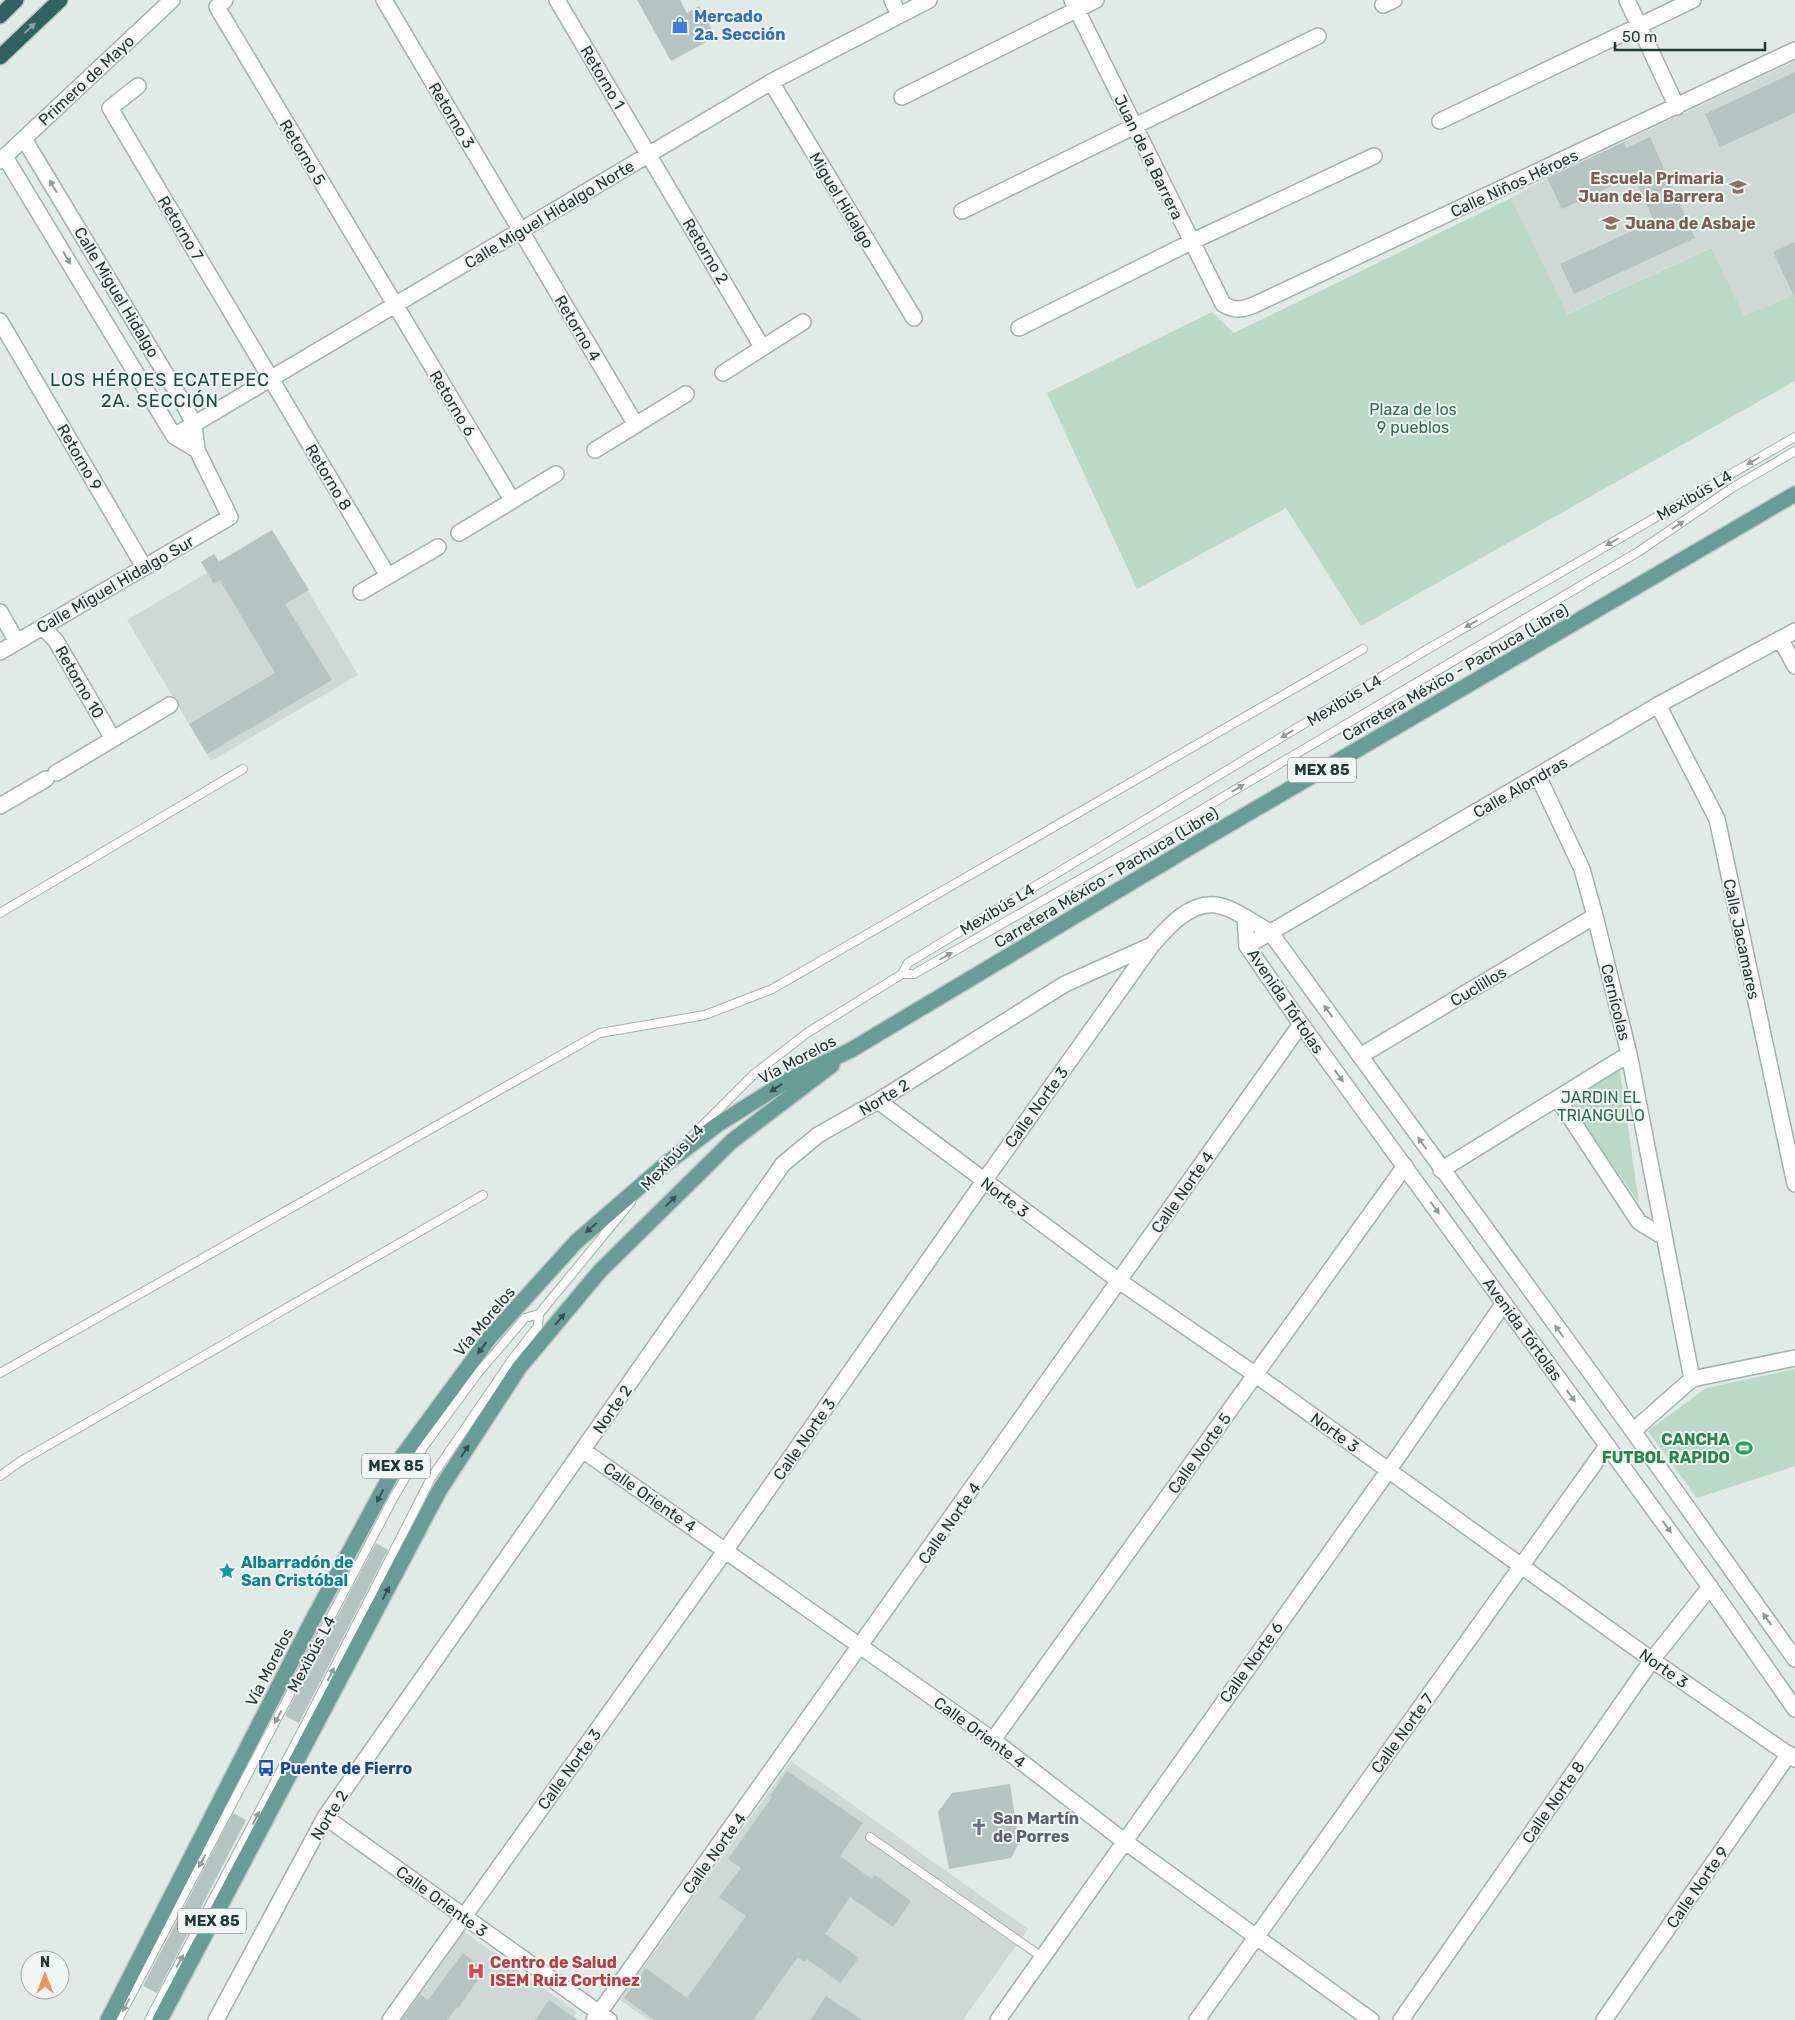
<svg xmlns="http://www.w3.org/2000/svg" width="1795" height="2020" viewBox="0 0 1795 2020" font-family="Rubik,sans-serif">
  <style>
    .built { fill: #ced9d6 }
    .green { fill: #bad9c7 }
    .building { fill: #b5c4c0 }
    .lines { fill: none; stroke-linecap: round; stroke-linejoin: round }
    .service-casing { stroke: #a3b1ae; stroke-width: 10 }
    .minor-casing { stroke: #a3b1ae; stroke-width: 18 }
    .tertiary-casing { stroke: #a3b1ae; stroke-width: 18 }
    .secondary-casing { stroke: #a0b4b0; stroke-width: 18 }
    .primary-casing { stroke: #c1c7c7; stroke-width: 18 }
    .motorway-casing { stroke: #c1c7c7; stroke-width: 18 }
    .service { stroke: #fff; stroke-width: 8 }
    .minor { stroke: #fff; stroke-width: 15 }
    .tertiary { stroke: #fff; stroke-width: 15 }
    .secondary { stroke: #fff; stroke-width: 15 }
    .primary { stroke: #679c97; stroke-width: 15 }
    .motorway { stroke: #306260; stroke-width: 15 }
    .oneway { fill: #86a5a3 }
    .oneway2 { fill: #909c9a }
    .oneway3 { fill: #33514e }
    .labels { text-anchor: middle; stroke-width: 4; stroke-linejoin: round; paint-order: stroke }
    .shield { fill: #f0f6f4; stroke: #60716f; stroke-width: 1 }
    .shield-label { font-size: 15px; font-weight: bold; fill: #223836 }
    .shop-label { font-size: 16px; font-weight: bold; fill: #366cbe; stroke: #f0f6f4; text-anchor: start }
    .street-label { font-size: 16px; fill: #223836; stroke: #f0f6f4 }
    .education-label { font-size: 16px; font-weight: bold; fill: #785e54; stroke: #f0f6f4; text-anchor: end }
    .park-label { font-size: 16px; fill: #2f6c50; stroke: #f0f6f4 }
    .leisure-label { font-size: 16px; font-weight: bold; fill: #27864d; stroke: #f0f6f4; text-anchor: end }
    .culture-label { font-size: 16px; font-weight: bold; fill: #0d838f; stroke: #f0f6f4; text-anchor: start }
    .transit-label { font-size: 16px; font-weight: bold; fill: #164399; stroke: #f0f6f4; text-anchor: start }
    .worship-label { font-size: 16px; font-weight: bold; fill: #5b616d; stroke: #f0f6f4; text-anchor: start }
    .health-label { font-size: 16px; font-weight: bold; fill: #be3a42; stroke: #f0f6f4; text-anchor: start }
    .neighbourhood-label { font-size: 18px; letter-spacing: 1px; fill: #1f4945; stroke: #f0f6f4 }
  </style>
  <rect width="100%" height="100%" fill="#e0eae7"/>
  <path class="built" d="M1795 61V294L1744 316 1710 248 1566 314 1511 198 1547 178Z
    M272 530 358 675 211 761 127 620 207 573 201 562 214 554 219 561Z
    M791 1761 1028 1929 963 2020H649L620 2000Z
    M462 1930 577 2012 571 2020H400Z"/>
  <path class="green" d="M1511 198 1567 314 1711 248 1744 316 1795 294V381L1361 626 1286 508 1137 589 1047 393 1212 312 1234 333Z
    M1619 1066 1639 1203 1567 1099Z
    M1795 1369V1466L1697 1498 1648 1431 1706 1388Z"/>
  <path class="building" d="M637 0H680L687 13 699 6 716 37 671 61Z
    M1795 72V113L1720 147 1705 114Z
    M1650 137 1695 238 1574 294 1560 264 1654 221 1633 176 1562 209 1547 178 1624 142 1626 148Z
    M1795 242V298L1773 252Z
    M272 530 309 590 285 604 332 680 207 754 189 724 275 673 220 580 214 584 201 562 214 554 219 562Z
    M376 1543 388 1550 299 1723 285 1716Z
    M787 1771 863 1823 840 1856 872 1879 875 1875 911 1901 893 1927 850 1897 825 1934 859 1958 840 1983 807 1959 804 1962 798 1957 753 2020H654L624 1998 646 1968 687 1998 746 1916 719 1897 741 1868 728 1859 772 1797 770 1796Z
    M1010 1784 1019 1843 1011 1858 949 1869 938 1812 952 1793Z
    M233 1813 246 1820 157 1993 143 1986Z
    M463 1953 485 1970 458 2008 457 2007 447 2020H402L420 1994 428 2000Z
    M826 1996 862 2020H810Z
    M549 2000 578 2020H535Z"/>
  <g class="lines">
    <g class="service-casing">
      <path id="service" d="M0 913 243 769
        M902 974 908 963 1421 653 1795 437
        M690 1138 753 1075 807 1033 902 974H914L1184 820 1638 552 1732 488 1795 451
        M0 1373 600 1033 705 1015 772 989 1363 649
        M0 1476 21 1461 483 1195
        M870 1837 1042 1957
        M118 2020 394 1497 424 1446 478 1373 525 1318 539 1314 631 1202
        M149 2020 307 1721 431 1478 511 1361 538 1326 539 1314"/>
    </g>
    <g class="minor-casing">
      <path id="minor" d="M225 0 217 7 512 500
        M384 0 636 425
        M557 0 762 347
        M892 0 899 15
        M1072 0 1223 304C1235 311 1242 310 1254 305L1795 50
        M1627 0 1677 107
        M1383 5 1394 0
        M771 82 914 318
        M138 86 110 108 388 576
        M902 97 1096 0
        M1440 121 1693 0
        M5 157 174 436 197 450
        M962 211 1318 36
        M0 321 144 567
        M1019 328 1191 242 1374 156
        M723 373 803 322
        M174 436 771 82 929 0
        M595 450 686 394
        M459 533 556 474
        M361 592 438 547
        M0 612 17 642
        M43 627 56 641 113 739
        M1781 640 1795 666
        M0 652 230 517 197 450 194 424 182 401 24 139
        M1658 705 1717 819 1795 1184
        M56 773 170 705
        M1538 776 1582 869 1595 916 1629 1054 1692 1379
        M0 806 46 779
        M1247 946 1658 705 1795 631
        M1360 1056 1595 916
        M1558 1099 1639 1222 1664 1237
        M878 1101 1119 1281 1256 1375 1652 1660 1795 1759
        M1441 1170 1629 1054
        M1633 1431 1692 1379 1795 1358
        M584 1451 993 1740 1124 1841 1371 2020
        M993 1740 1405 1166
        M325 1817 609 2020
        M216 2020 325 1817 783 1164 818 1135 878 1101 1065 984 1152 945
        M390 2020 725 1551 984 1181 1152 945C1168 927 1189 902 1216 905 1226 906 1236 912 1245 917
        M594 2020 1301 1024
        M998 2020 1388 1471 1504 1303
        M1197 2020 1607 1446
        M1401 2020 1652 1660 1710 1587
        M1604 2020 1789 1754"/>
    </g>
    <g class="tertiary-casing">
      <path id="tertiary" d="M1245 917 1247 946 1301 1024 1710 1587 1795 1709
        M1245 917 1270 932 1633 1431 1795 1659"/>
    </g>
    <g class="secondary-casing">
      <path id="secondary" d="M0 161 172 0"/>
    </g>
    <g class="primary-casing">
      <path id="primary" d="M108 2020 311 1623 398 1462 490 1337 576 1242 667 1163 717 1125 790 1079 851 1050 1199 842 1795 494
        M160 2020 439 1491 519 1368 600 1271 732 1141 832 1065"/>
    </g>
    <g class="motorway-casing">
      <path id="motorway" d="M0 16 16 0
        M0 57 60 0"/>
    </g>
    <use href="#service" class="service"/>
    <use href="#minor" class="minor"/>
    <use href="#tertiary" class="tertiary"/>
    <use href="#secondary" class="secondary"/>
    <use href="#primary" class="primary"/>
    <use href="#motorway" class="motorway"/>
  </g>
  <defs><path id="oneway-solid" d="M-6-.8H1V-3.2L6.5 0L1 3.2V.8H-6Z" transform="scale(1.25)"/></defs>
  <use class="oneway" href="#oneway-solid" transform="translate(30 28) rotate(-43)"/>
  <g class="oneway2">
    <use href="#oneway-solid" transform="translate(53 186) rotate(-121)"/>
    <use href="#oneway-solid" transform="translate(67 258) rotate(59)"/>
    <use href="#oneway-solid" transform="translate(1753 461) rotate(150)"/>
    <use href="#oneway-solid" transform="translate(1678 525) rotate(-34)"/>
    <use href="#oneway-solid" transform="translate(1612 542) rotate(150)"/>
    <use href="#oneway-solid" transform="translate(1471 624) rotate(150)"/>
    <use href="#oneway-solid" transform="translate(1287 734) rotate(149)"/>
    <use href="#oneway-solid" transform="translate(1238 788) rotate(-31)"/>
    <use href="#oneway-solid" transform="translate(946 956) rotate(-30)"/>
    <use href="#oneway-solid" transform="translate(1328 1011) rotate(-126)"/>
    <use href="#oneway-solid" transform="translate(1339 1076) rotate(54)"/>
    <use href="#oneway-solid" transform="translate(1422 1143) rotate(-125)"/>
    <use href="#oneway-solid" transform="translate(1435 1208) rotate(54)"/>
    <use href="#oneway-solid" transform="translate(1559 1331) rotate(-126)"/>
    <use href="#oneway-solid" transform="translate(1571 1396) rotate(54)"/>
    <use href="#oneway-solid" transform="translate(1667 1527) rotate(54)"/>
    <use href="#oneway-solid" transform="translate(1767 1619) rotate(-125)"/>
    <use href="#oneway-solid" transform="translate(331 1674) rotate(-63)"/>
    <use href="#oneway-solid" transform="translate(278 1717) rotate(118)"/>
    <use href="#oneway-solid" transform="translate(256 1818) rotate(-62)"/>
    <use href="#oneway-solid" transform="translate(202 1861) rotate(118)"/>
    <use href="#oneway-solid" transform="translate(180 1961) rotate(-62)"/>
    <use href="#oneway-solid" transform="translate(126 2005) rotate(118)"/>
  </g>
  <g class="oneway3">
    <use href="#oneway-solid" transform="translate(776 1088) rotate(147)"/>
    <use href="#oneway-solid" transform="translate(671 1201) rotate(-44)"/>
    <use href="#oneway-solid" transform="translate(591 1228) rotate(139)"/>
    <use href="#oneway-solid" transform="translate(560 1319) rotate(-50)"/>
    <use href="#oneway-solid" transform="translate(482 1348) rotate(126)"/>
    <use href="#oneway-solid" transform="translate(465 1451) rotate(-57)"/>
    <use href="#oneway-solid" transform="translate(380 1496) rotate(118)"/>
    <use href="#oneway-solid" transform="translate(386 1593) rotate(-62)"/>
  </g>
  <defs>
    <g id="shop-bare" transform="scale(1.35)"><path d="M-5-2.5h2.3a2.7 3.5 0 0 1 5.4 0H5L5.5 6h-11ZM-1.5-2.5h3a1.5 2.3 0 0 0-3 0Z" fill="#3f7fe0" stroke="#f0f6f4" stroke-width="2.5" paint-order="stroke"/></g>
    <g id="school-bare" transform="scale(1.35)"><path d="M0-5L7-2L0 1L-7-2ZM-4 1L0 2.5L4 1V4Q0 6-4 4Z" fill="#8d6e63" stroke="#f0f6f4" stroke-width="2.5" paint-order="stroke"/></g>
    <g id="stadium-bare" transform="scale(1.35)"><path d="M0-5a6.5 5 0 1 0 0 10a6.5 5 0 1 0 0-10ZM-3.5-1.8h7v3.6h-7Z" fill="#2e9e5b" stroke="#f0f6f4" stroke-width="2.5" paint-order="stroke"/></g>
    <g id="sight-bare" transform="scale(1.35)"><path d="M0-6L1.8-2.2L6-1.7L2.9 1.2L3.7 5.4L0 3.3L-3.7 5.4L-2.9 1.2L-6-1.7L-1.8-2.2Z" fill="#0f9aa8" stroke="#f0f6f4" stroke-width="2.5" paint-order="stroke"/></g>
    <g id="bus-bare" transform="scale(1.35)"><path d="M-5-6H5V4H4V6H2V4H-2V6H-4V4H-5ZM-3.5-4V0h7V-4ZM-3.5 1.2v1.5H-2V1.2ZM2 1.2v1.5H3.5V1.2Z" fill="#1a4fb4" stroke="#f0f6f4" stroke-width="2.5" paint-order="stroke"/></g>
    <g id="church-bare" transform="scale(1.35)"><path d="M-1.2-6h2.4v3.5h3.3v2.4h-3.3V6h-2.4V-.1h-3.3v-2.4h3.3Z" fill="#6b7280" stroke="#f0f6f4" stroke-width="2.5" paint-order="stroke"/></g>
    <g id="hospital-bare" transform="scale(1.35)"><path d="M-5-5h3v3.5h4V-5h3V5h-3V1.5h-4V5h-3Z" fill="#e0444e" stroke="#f0f6f4" stroke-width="2.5" paint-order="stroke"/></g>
  </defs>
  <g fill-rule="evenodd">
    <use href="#shop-bare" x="680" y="25"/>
    <use href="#school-bare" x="1738" y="187"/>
    <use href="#school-bare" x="1611" y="223"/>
    <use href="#stadium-bare" x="1744" y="1448"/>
    <use href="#sight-bare" x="227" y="1571"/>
    <use href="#bus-bare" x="266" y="1768"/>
    <use href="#church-bare" x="979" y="1827"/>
    <use href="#hospital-bare" x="476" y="1971"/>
  </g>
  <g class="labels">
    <g class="shield">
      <rect x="1288" y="757.5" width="68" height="25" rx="4"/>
      <rect x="362" y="1453.5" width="68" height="25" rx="4"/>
      <rect x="178" y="1908.5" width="68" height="25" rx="4"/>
    </g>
    <g class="shield-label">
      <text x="1322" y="775">MEX 85</text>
      <text x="396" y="1471">MEX 85</text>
      <text x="212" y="1926">MEX 85</text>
    </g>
    <g class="shop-label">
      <text x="694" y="22">Mercado<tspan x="694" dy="18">2a. Sección</tspan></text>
    </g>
    <g class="street-label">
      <text transform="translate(603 77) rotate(59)" y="6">Retorno 1</text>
      <text transform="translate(86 80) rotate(-43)" y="6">Primero de Mayo</text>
      <text transform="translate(452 115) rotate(59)" y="6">Retorno 3</text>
      <text transform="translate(303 152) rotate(59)" y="6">Retorno 5</text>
      <text transform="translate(1149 157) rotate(64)" y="6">Juan de la Barrera</text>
      <text transform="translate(1514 183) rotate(-25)" y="6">Calle Niños Héroes</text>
      <text transform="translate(842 200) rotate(59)" y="6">Miguel Hidalgo</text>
      <text transform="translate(549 214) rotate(-31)" y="6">Calle Miguel Hidalgo Norte</text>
      <text transform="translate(181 228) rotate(59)" y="6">Retorno 7</text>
      <text transform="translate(706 251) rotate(59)" y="6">Retorno 2</text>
      <text transform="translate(117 292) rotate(59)" y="6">Calle Miguel Hidalgo</text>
      <text transform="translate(578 328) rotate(59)" y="6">Retorno 4</text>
      <text transform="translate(453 403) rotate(59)" y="6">Retorno 6</text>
      <text transform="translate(80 457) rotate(60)" y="6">Retorno 9</text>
      <text transform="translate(329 477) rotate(59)" y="6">Retorno 8</text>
      <text transform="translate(1694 495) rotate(-30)" y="6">Mexibús L4</text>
      <text transform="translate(115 584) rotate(-30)" y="6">Calle Miguel Hidalgo Sur</text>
      <text transform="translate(1455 672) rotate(-30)" y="6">Carretera México - Pachuca (Libre)</text>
      <text transform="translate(80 682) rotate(60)" y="6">Retorno 10</text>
      <text transform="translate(1344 700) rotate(-31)" y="6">Mexibús L4</text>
      <text transform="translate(1520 787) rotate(-30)" y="6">Calle Alondras</text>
      <text transform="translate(1106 877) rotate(-31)" y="6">Carretera México - Pachuca (Libre)</text>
      <text transform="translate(997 909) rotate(-31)" y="6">Mexibús L4</text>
      <text transform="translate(1742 939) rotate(78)" y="6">Calle Jacamares</text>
      <text transform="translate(1478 986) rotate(-31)" y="6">Cuclillos</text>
      <text transform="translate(1286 1001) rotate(56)" y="6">Avenida Tórtolas</text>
      <text transform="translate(1616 1002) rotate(76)" y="6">Cernícolas</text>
      <text transform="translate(797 1059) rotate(-28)" y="6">Vía Morelos</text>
      <text transform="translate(884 1097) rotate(-31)" y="6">Norte 2</text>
      <text transform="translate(1036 1107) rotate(-54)" y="6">Calle Norte 3</text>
      <text transform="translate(672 1157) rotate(-47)" y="6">Mexibús L4</text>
      <text transform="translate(1182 1192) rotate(-55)" y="6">Calle Norte 4</text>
      <text transform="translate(1005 1197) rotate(37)" y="6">Norte 3</text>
      <text transform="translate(484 1321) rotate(-50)" y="6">Vía Morelos</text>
      <text transform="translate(1523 1329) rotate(54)" y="6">Avenida Tórtolas</text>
      <text transform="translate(612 1409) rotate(-55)" y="6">Norte 2</text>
      <text transform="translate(1335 1432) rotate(36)" y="6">Norte 3</text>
      <text transform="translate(804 1439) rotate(-55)" y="6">Calle Norte 3</text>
      <text transform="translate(1199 1453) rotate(-54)" y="6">Calle Norte 5</text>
      <text transform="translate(650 1497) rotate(35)" y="6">Calle Oriente 4</text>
      <text transform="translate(949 1523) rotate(-55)" y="6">Calle Norte 4</text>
      <text transform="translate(311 1654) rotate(-62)" y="6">Mexibús L4</text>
      <text transform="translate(1251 1662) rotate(-54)" y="6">Calle Norte 6</text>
      <text transform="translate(269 1667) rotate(-63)" y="6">Vía Morelos</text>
      <text transform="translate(1664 1668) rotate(35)" y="6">Norte 3</text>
      <text transform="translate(980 1732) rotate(36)" y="6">Calle Oriente 4</text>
      <text transform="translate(1402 1733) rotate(-54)" y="6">Calle Norte 7</text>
      <text transform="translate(569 1769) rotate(-54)" y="6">Calle Norte 3</text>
      <text transform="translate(1553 1802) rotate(-55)" y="6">Calle Norte 8</text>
      <text transform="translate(329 1815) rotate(-58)" y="6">Norte 2</text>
      <text transform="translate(714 1853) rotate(-54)" y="6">Calle Norte 4</text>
      <text transform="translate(1697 1887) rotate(-55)" y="6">Calle Norte 9</text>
      <text transform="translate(442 1901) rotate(36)" y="6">Calle Oriente 3</text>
    </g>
    <g class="education-label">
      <text x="1724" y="184">Escuela Primaria<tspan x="1724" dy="18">Juan de la Barrera</tspan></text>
      <text x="1625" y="229" text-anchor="start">Juana de Asbaje</text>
    </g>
    <g class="park-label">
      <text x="1413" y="415">Plaza de los<tspan x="1413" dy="18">9 pueblos</tspan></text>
      <text x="1601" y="1103">JARDIN EL<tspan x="1601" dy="18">TRIANGULO</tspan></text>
    </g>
    <g class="leisure-label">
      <text x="1730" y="1445">CANCHA<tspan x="1730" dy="18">FUTBOL RAPIDO</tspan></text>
    </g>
    <g class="culture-label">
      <text x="241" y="1568">Albarradón de<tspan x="241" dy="18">San Cristóbal</tspan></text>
    </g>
    <g class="transit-label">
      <text x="280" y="1774">Puente de Fierro</text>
    </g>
    <g class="worship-label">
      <text x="993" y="1824">San Martín<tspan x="993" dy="18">de Porres</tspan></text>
    </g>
    <g class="health-label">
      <text x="490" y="1968">Centro de Salud<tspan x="490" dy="18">ISEM Ruiz Cortinez</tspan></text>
    </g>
    <g class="neighbourhood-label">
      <text x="160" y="386">LOS HÉROES ECATEPEC<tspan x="160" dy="21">2A. SECCIÓN</tspan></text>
    </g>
  </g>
  <g transform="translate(45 1975)"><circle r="24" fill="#f0f6f4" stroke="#9eaaa8"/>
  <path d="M0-4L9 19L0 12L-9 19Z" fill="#e8965f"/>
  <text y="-8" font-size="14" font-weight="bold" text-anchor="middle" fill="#223836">N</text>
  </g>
  <path d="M1615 42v8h150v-8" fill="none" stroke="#223836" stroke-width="2.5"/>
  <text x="1622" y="42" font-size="15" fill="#223836" stroke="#f0f6f4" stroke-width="4" paint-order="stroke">50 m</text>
</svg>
